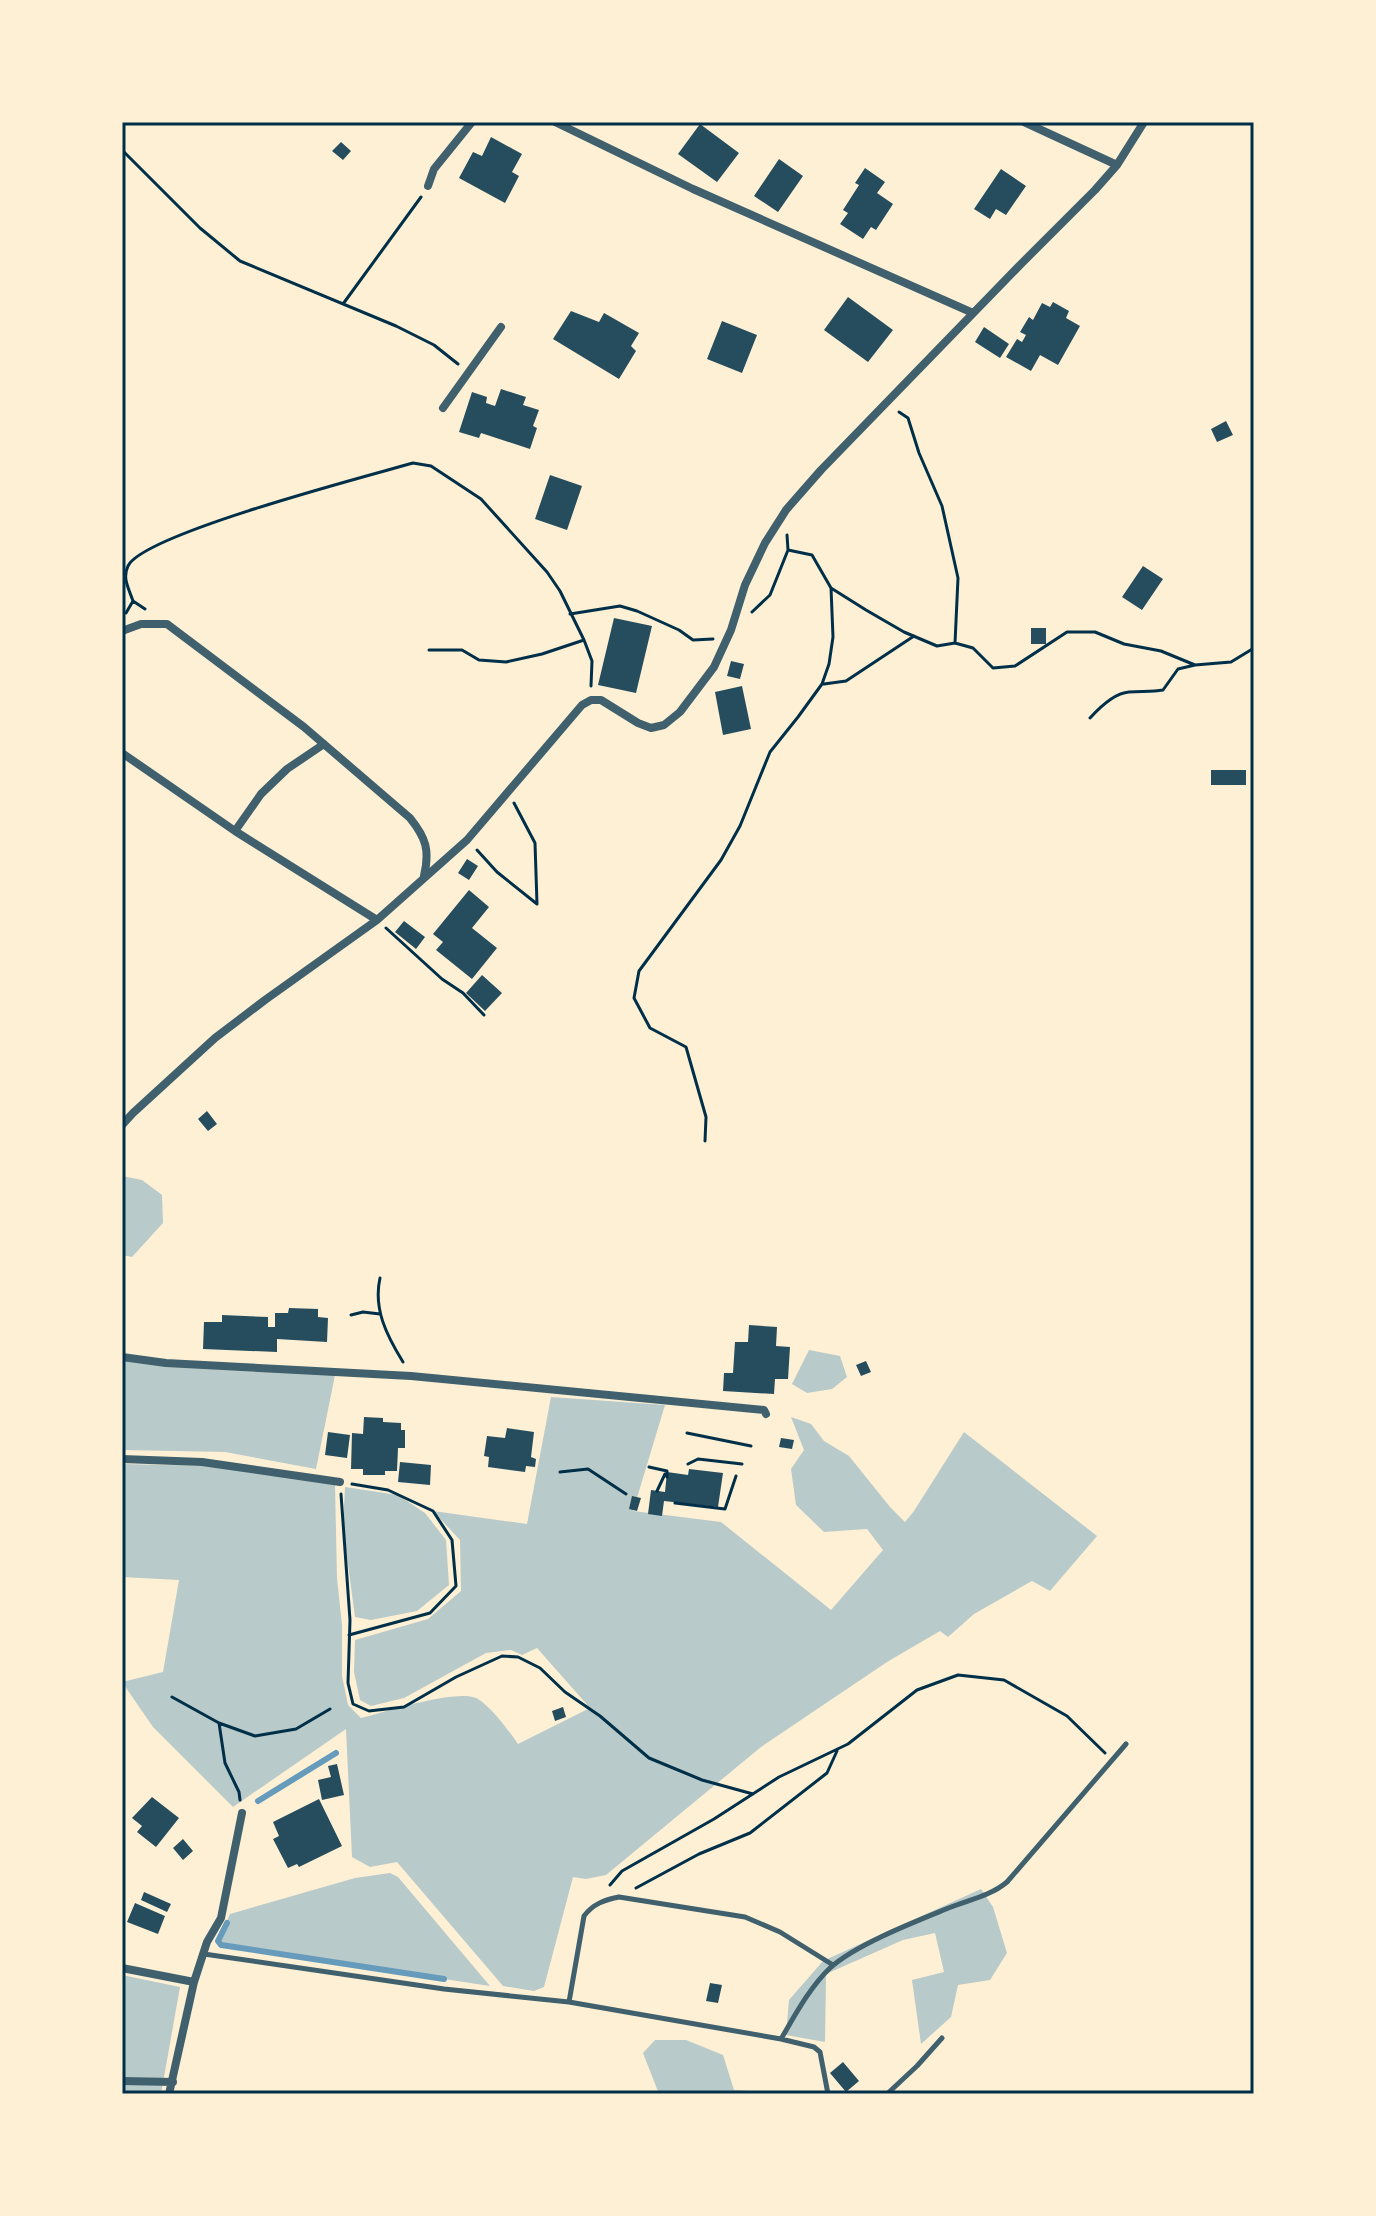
<svg xmlns="http://www.w3.org/2000/svg" width="1376" height="2216" viewBox="0 0 1376 2216" font-family="Barlow,sans-serif">
  <style>
    .green { fill: #b9caca }
    .lines { fill: none; stroke-linecap: round; stroke-linejoin: round }
    .stream { stroke: #669bbc; stroke-width: 6 }
    .building { fill: #264d5e }
    .path { stroke: #003049; stroke-width: 3 }
    .service { stroke: #3f606c; stroke-width: 5 }
    .minor { stroke: #3f606c; stroke-width: 8 }
    .neatline { fill: none; stroke: #003049; stroke-width: 3 }
  </style>
  <rect width="100%" height="100%" fill="#fdf0d5"/>
  <path class="green" d="M122 1176 142 1180 162 1195 163 1223 132 1257 122 1255Z
    M809 1350 840 1356 847 1377 832 1389 807 1393 792 1384Z
    M122 1357 335 1375 316 1469 225 1452 122 1450Z
    M551 1397 665 1405 633 1511 721 1522 831 1610 883 1550 867 1529 824 1532 796 1505 791 1469 804 1450 791 1417 811 1424 824 1441 849 1456 890 1507 905 1522 914 1511 964 1432 1097 1536 1050 1591 1032 1581 974 1614 948 1637 940 1631 887 1662 761 1747 606 1875 586 1879 573 1877 544 1987 534 1991 503 1986 397 1862 370 1867 352 1857 346 1729 233 1807 153 1727 122 1682 163 1672 179 1580 122 1577V1464L214 1466 335 1485 337 1578 342 1625V1676L348 1705 361 1718C384 1712 456 1689 476 1698 489 1704 510 1732 518 1744L590 1708 537 1648 522 1655 511 1650 486 1653 404 1698 371 1706 360 1700 354 1672 355 1640 428 1619 461 1591 460 1540 433 1511 527 1524Z
    M345 1487 398 1495 425 1513 446 1540 449 1585 417 1611 371 1620 355 1617 343 1527Z
    M390 1873 398 1877 490 1986 221 1945 218 1941 230 1914 355 1878Z
    M981 1889 993 1907 1007 1953 990 1980 958 1985 951 2017 921 2044 912 1980 944 1972 935 1933 903 1940 826 1974 825 2042 786 2035 789 2000 823 1961Z
    M122 1975 180 1987 161 2094H122Z
    M655 2040H686L723 2055 734 2090 798 2094H659L643 2053Z"/>
  <g class="lines">
    <path class="stream" d="M258 1801 336 1753
      M227 1923 218 1941 221 1945 444 1979"/>
  </g>
  <path class="building" d="M700 124 739 153 717 182 678 154Z
    M491 137 522 154 512 172 519 176 505 203 459 178 473 152 482 156Z
    M341 142 351 151 343 160 332 151Z
    M779 159 803 176 778 212 754 196Z
    M865 168 885 182 877 193 893 204 876 230 871 227 863 239 840 224 848 213 843 210 859 185 855 183Z
    M1001 169 1026 186 1006 215 996 209 990 219 974 209Z
    M848 297 893 330 868 362 824 330Z
    M1053 302 1069 311 1066 318 1080 326 1058 365 1040 355 1031 371 1006 357 1017 339 1022 342 1026 335 1020 332 1029 317 1033 320 1042 303 1050 307Z
    M571 311 599 322 604 313 639 333 631 346 636 351 619 379 553 339Z
    M722 321 757 335 742 373 707 359Z
    M984 327 1009 344 1000 358 975 342Z
    M501 389 526 397 523 405 539 410 533 426 537 428 530 449 481 433 479 438 459 432 472 392 487 397 486 403 495 406Z
    M1226 421 1233 435 1217 442 1211 429Z
    M550 475 582 486 567 530 535 519Z
    M1143 566 1163 579 1142 610 1122 597Z
    M614 618 652 626 636 693 598 685Z
    M1031 628H1046V644H1031Z
    M731 661 744 664 740 679 727 676Z
    M742 686 751 729 723 735 715 692Z
    M1211 770H1246V785H1211Z
    M467 859 478 866 469 880 458 873Z
    M469 890 489 907 472 928 497 948 472 979 436 950 443 942 433 934Z
    M404 921 425 937 416 949 395 932Z
    M482 975 502 993 485 1011 466 993Z
    M207 1111 217 1124 208 1131 198 1119Z
    M289 1308 318 1309V1317L328 1318 327 1342 277 1339V1352L203 1349 204 1322H222V1315L268 1317V1327H275V1313H288Z
    M749 1325 777 1327 776 1346 790 1347 788 1379H775L774 1394 723 1391 724 1373H733L735 1342H748Z
    M866 1361 871 1372 861 1376 856 1365Z
    M364 1417 383 1418V1422L401 1423V1430H405V1448H398L397 1471H385V1475H363V1469H351L352 1433 363 1434Z
    M507 1428 534 1432 531 1457 536 1459 535 1467 526 1466 525 1472 488 1467 489 1457 484 1456 487 1436 505 1438Z
    M328 1432 350 1435 347 1458 325 1455Z
    M781 1438 794 1440 792 1449 779 1447Z
    M400 1462 431 1465 430 1485 398 1482Z
    M689 1469 723 1473 718 1507 664 1501 662 1516 648 1514 651 1490 665 1492 667 1472 688 1475Z
    M632 1496 641 1498 637 1511 629 1509Z
    M563 1707 566 1717 555 1721 552 1711Z
    M337 1764 344 1795 322 1800 318 1780 331 1777 328 1766Z
    M152 1797 179 1818 156 1847 137 1832 142 1826 132 1818Z
    M319 1799 342 1846 299 1867 297 1864 288 1868 273 1839 279 1836 273 1822Z
    M183 1839 193 1851 183 1860 173 1848Z
    M144 1892 171 1904 167 1912 141 1900Z
    M135 1903 165 1916 158 1934 127 1922Z
    M710 1983 722 1985 718 2003 706 2001Z
    M843 2062 859 2081 846 2092 830 2073Z"/>
  <g class="lines">
    <path class="path" d="M122 150 200 228 240 261 396 326 434 345 458 364
      M343 304 421 197
      M899 412 908 418 919 453 942 506 958 578 955 643
      M788 550 812 555 831 588 866 610 904 632 937 646 955 643 973 648 993 668 1015 666 1067 632H1095L1124 644 1161 651 1195 665 1231 662 1254 648
      M133 601C129 589 122 578 128 566 143 534 368 476 413 463L431 466 481 499 547 572 560 591 584 640 592 661 591 686
      M752 612 770 595 788 550 787 535
      M126 613 133 601 145 609
      M570 614 620 606 637 611 679 630 693 640 713 639
      M429 650H462L479 660 506 662 542 654 584 640
      M824 684 846 681 914 636
      M1090 718C1100 707 1114 693 1129 692 1141 691 1152 692 1163 690L1178 669 1195 665
      M514 803 535 843 537 904
      M477 850 497 872 537 904
      M386 928 442 979 463 993 484 1015
      M705 1141 706 1117 686 1047 650 1028 634 998 639 971 721 860 740 826 770 752 798 717 822 684 829 664 833 637 831 588
      M380 1278C373 1309 387 1336 403 1362
      M351 1315 363 1312 380 1314
      M687 1433 751 1446
      M688 1464 698 1459 742 1464
      M649 1467 667 1471V1477
      M560 1472 588 1469 626 1494
      M657 1491 665 1474
      M341 1494 350 1620 348 1683 353 1704 369 1711 404 1707 456 1677 502 1656 518 1657 540 1668 565 1692 600 1716 649 1758 702 1780 753 1794
      M675 1503 725 1509 736 1476
      M349 1635 430 1613 456 1586 452 1540 433 1511 388 1490 352 1484
      M172 1697 219 1723 255 1736 296 1729 330 1709
      M219 1723 225 1763 239 1792 240 1800
      M610 1885 622 1871 714 1819 779 1777 848 1744 917 1690 958 1675 1004 1680 1067 1716 1105 1753
      M636 1888 699 1854 750 1833 827 1773 837 1751"/>
    <path class="service" d="M204 1954 444 1989 569 2002 781 2039 814 2047 820 2052 828 2094
      M569 2002 584 1916C593 1904 604 1900 619 1897L745 1917 780 1932 833 1965
      M781 2039C795 2015 810 1987 830 1968 855 1945 914 1922 946 1909 967 1900 989 1897 1007 1882L1126 1744
      M887 2094 917 2066 942 2038"/>
    <path class="minor" d="M555 122 693 189 973 313
      M1024 122 1117 165
      M428 186 434 169 472 122
      M443 408 501 327
      M122 631 141 624H167L304 727 410 818C426 838 430 850 424 876
      M122 753 235 831 377 920
      M235 831 261 794 287 769 324 744
      M122 1125 133 1113 215 1038 265 1000 377 920 467 840 582 705 591 700H601L638 723 651 728 664 725 680 712 714 667 731 630 745 585 765 543 786 510 821 470 1021 264 1095 190 1117 165 1144 122
      M122 1357 166 1363 411 1376 764 1410 766 1414
      M122 1459 202 1462 340 1482
      M122 1968 194 1982
      M122 2081 173 2082
      M169 2094 194 1982 207 1942 221 1918 242 1813"/>
  </g>
  <rect width="1376" height="2216" fill="none" stroke="#fdf0d5" stroke-width="248"/>
  <rect x="124" y="124" width="1128" height="1968" class="neatline"/>
</svg>
